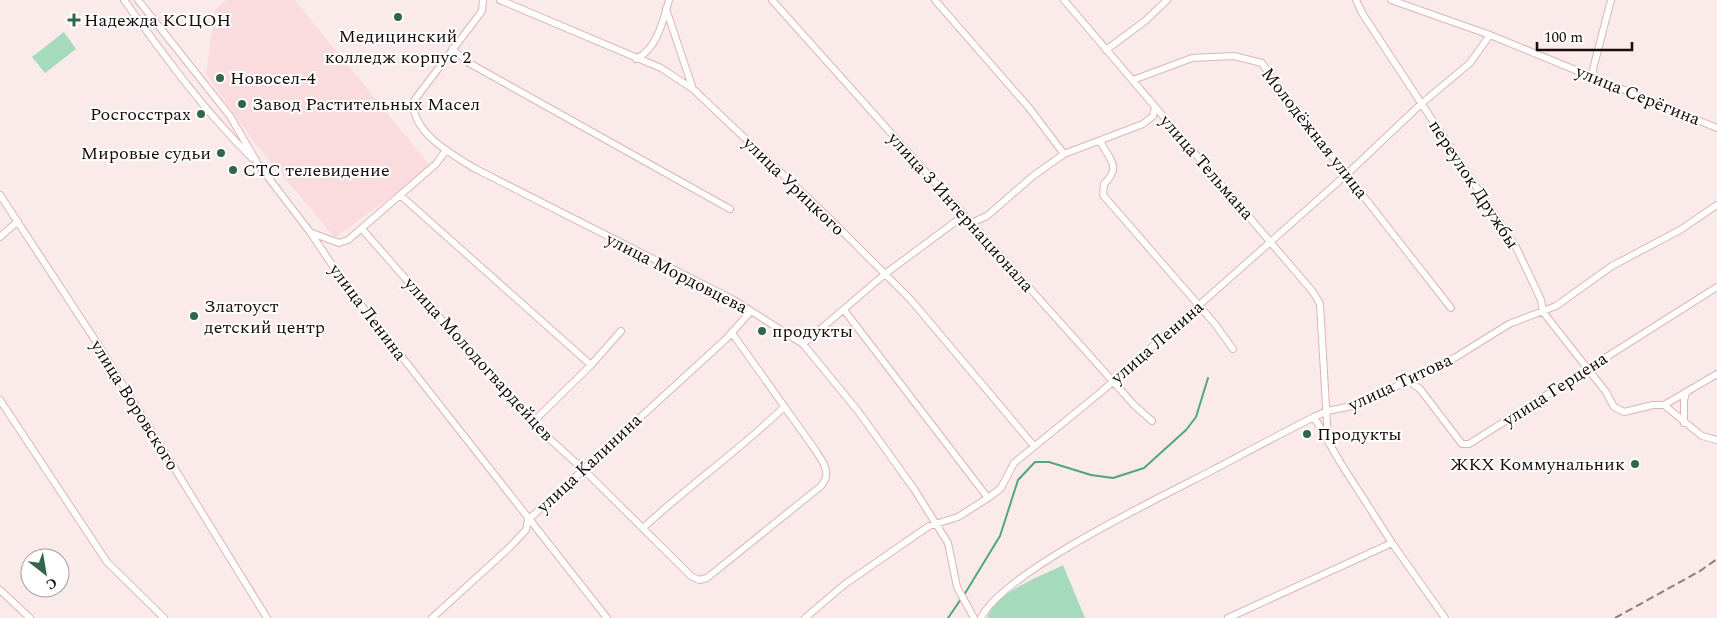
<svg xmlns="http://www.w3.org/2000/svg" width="1717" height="618" viewBox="0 0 1717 618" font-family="Spectral,serif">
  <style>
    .built { fill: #fbdcde }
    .green { fill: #a6dabd }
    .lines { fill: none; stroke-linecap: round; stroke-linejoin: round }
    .stream { stroke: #50a77d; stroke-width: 2 }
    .minor-casing { stroke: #ddb5b7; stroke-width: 8 }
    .minor { stroke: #fff; stroke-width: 6 }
    .rail { stroke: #8d7e7f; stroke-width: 2; stroke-dasharray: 8 4; stroke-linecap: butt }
    .poi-dot { fill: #30664c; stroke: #fff; stroke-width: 2 }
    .labels { text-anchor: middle; stroke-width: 4; stroke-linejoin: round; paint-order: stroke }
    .poi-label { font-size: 18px; fill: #180b0c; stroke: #fff; text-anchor: start }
    .street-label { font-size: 18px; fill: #180b0c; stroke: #fff }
  </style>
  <rect width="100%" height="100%" fill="#fbeaea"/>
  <path class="built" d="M227 0H295L431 167 335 238 254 142 206 74 215 10Z"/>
  <path class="green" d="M64 32 76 49 45 73 32 57Z
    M1063 565 1085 618H987C999 590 1038 578 1063 565Z"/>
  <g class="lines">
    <path class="stream" d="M964 595 1000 536 1018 480 1035 462H1049L1091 475 1113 478 1144 468 1186 430 1196 417 1208 378
      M948 618 961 599"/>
    <g class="minor-casing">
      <path id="minor" d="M124 0C164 55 203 110 252 158
        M138 0 230 116 258 164 310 232 347 287 607 618
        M483 0 482 11 413 102C413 133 450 153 474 168L732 299 803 344 858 411 914 489 948 543 957 587 974 618
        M500 0 661 68 693 89 832 221 911 300 1034 446
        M772 0 1134 405 1152 421
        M935 0 1030 109 1064 154
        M1064 0 1313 292 1320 304 1328 441
        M1356 0 1362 13 1517 249 1541 300 1543 312 1606 392 1614 407 1624 412 1653 405H1664L1702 436 1717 440
        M1391 0 1490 35 1717 128
        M666 9 693 89
        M452 49 469 63 730 209
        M1106 50 1145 21 1167 0
        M636 59C657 49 663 21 669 0
        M1594 77 1593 69 1611 0
        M1133 80 1192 58 1234 56 1262 63 1277 86 1451 308
        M1100 141C1110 160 1122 167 1104 184L1103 195 1215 324 1233 349
        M0 195 99 346 267 618
        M400 195 591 365
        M971 223 987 216 1033 176 1064 154 1143 124 1153 116 1155 107
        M362 229 532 423 584 470 691 576 699 580 707 578 821 486C832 473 824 464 816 451L732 333
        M312 233 339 243 348 240 436 164 446 150
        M0 237 18 221
        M844 310 988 498
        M803 344 885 274 963 216
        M1408 380 1420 389 1462 444H1469L1717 287
        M0 400 107 562 164 618
        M1664 405 1717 374
        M1314 417 1340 462 1392 543 1445 618
        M532 423 591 365 621 331
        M1684 423V400L1686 393
        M643 528C688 486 740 450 784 407
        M0 590 30 618
        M432 618 509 548 526 530 528 520 726 339 751 311
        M805 618 845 584 929 526 958 517 988 498 1001 488 1014 463 1101 392 1347 174 1421 104 1470 63 1490 35
        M981 618C1003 572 1163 496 1213 470 1247 452 1280 434 1314 417L1327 411 1357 405 1381 394 1456 357 1509 324 1556 306 1612 266 1680 230 1717 205
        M1228 618 1392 543"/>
    </g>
    <use href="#minor" class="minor"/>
    <path class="rail" d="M1615 618 1700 571 1717 559"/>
  </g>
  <g class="poi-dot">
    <circle cx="398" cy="17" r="5"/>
    <path d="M71.5 12.5h5v5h5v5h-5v5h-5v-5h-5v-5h5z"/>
    <circle cx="220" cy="78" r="5"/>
    <circle cx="242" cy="104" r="5"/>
    <circle cx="201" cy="114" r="5"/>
    <circle cx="221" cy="153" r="5"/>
    <circle cx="233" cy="170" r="5"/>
    <circle cx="194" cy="316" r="5"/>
    <circle cx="762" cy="331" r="5"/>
    <circle cx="1307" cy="434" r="5"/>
    <circle cx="1635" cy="464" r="5"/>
  </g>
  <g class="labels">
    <g class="poi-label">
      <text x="84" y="26">Надежда КСЦОН</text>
      <text x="398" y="42" text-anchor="middle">Медицинский<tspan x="398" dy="21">колледж корпус 2</tspan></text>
      <text x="230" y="84">Новосел-4</text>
      <text x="252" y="110">Завод Растительных Масел</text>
      <text x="191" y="120" text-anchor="end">Росгосстрах</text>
      <text x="211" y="159" text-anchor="end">Мировые судьи</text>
      <text x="243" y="176">СТС телевидение</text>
      <text x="204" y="312">Златоуст<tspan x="204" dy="21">детский центр</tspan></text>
      <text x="772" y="337">продукты</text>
      <text x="1317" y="440">Продукты</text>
      <text x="1625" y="470" text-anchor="end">ЖКХ Коммунальник</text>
    </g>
    <g class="street-label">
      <text transform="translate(1638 95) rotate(22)" y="6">улица Серёгина</text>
      <text transform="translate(1315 133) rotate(52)" y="6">Молодёжная улица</text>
      <text transform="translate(1207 167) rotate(49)" y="6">улица Тельмана</text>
      <text transform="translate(1474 184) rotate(57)" y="6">переулок Дружбы</text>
      <text transform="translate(794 186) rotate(44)" y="6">улица Урицкого</text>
      <text transform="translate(961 212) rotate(48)" y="6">улица 3 Интернационала</text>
      <text transform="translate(677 273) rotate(27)" y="6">улица Мордовцева</text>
      <text transform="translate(368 312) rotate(53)" y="6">улица Ленина</text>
      <text transform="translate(1157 342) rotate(-41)" y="6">улица Ленина</text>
      <text transform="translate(479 359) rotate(48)" y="6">улица Молодогвардейцев</text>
      <text transform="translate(1400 382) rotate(-25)" y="6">улица Титова</text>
      <text transform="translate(1555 389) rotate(-33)" y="6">улица Герцена</text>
      <text transform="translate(135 405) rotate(58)" y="6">улица Воровского</text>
      <text transform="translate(589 463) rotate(-43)" y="6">улица Калинина</text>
    </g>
  </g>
  <g transform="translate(45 573) rotate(149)"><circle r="24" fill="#ffffff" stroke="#a39d9e"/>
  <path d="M0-4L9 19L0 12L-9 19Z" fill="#30664c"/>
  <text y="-8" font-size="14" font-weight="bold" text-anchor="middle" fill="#180b0c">С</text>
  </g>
  <path d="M1537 42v8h95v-8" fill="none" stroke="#180b0c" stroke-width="2.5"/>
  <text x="1544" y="42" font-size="15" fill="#180b0c" stroke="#ffffff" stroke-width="4" paint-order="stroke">100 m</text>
</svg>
